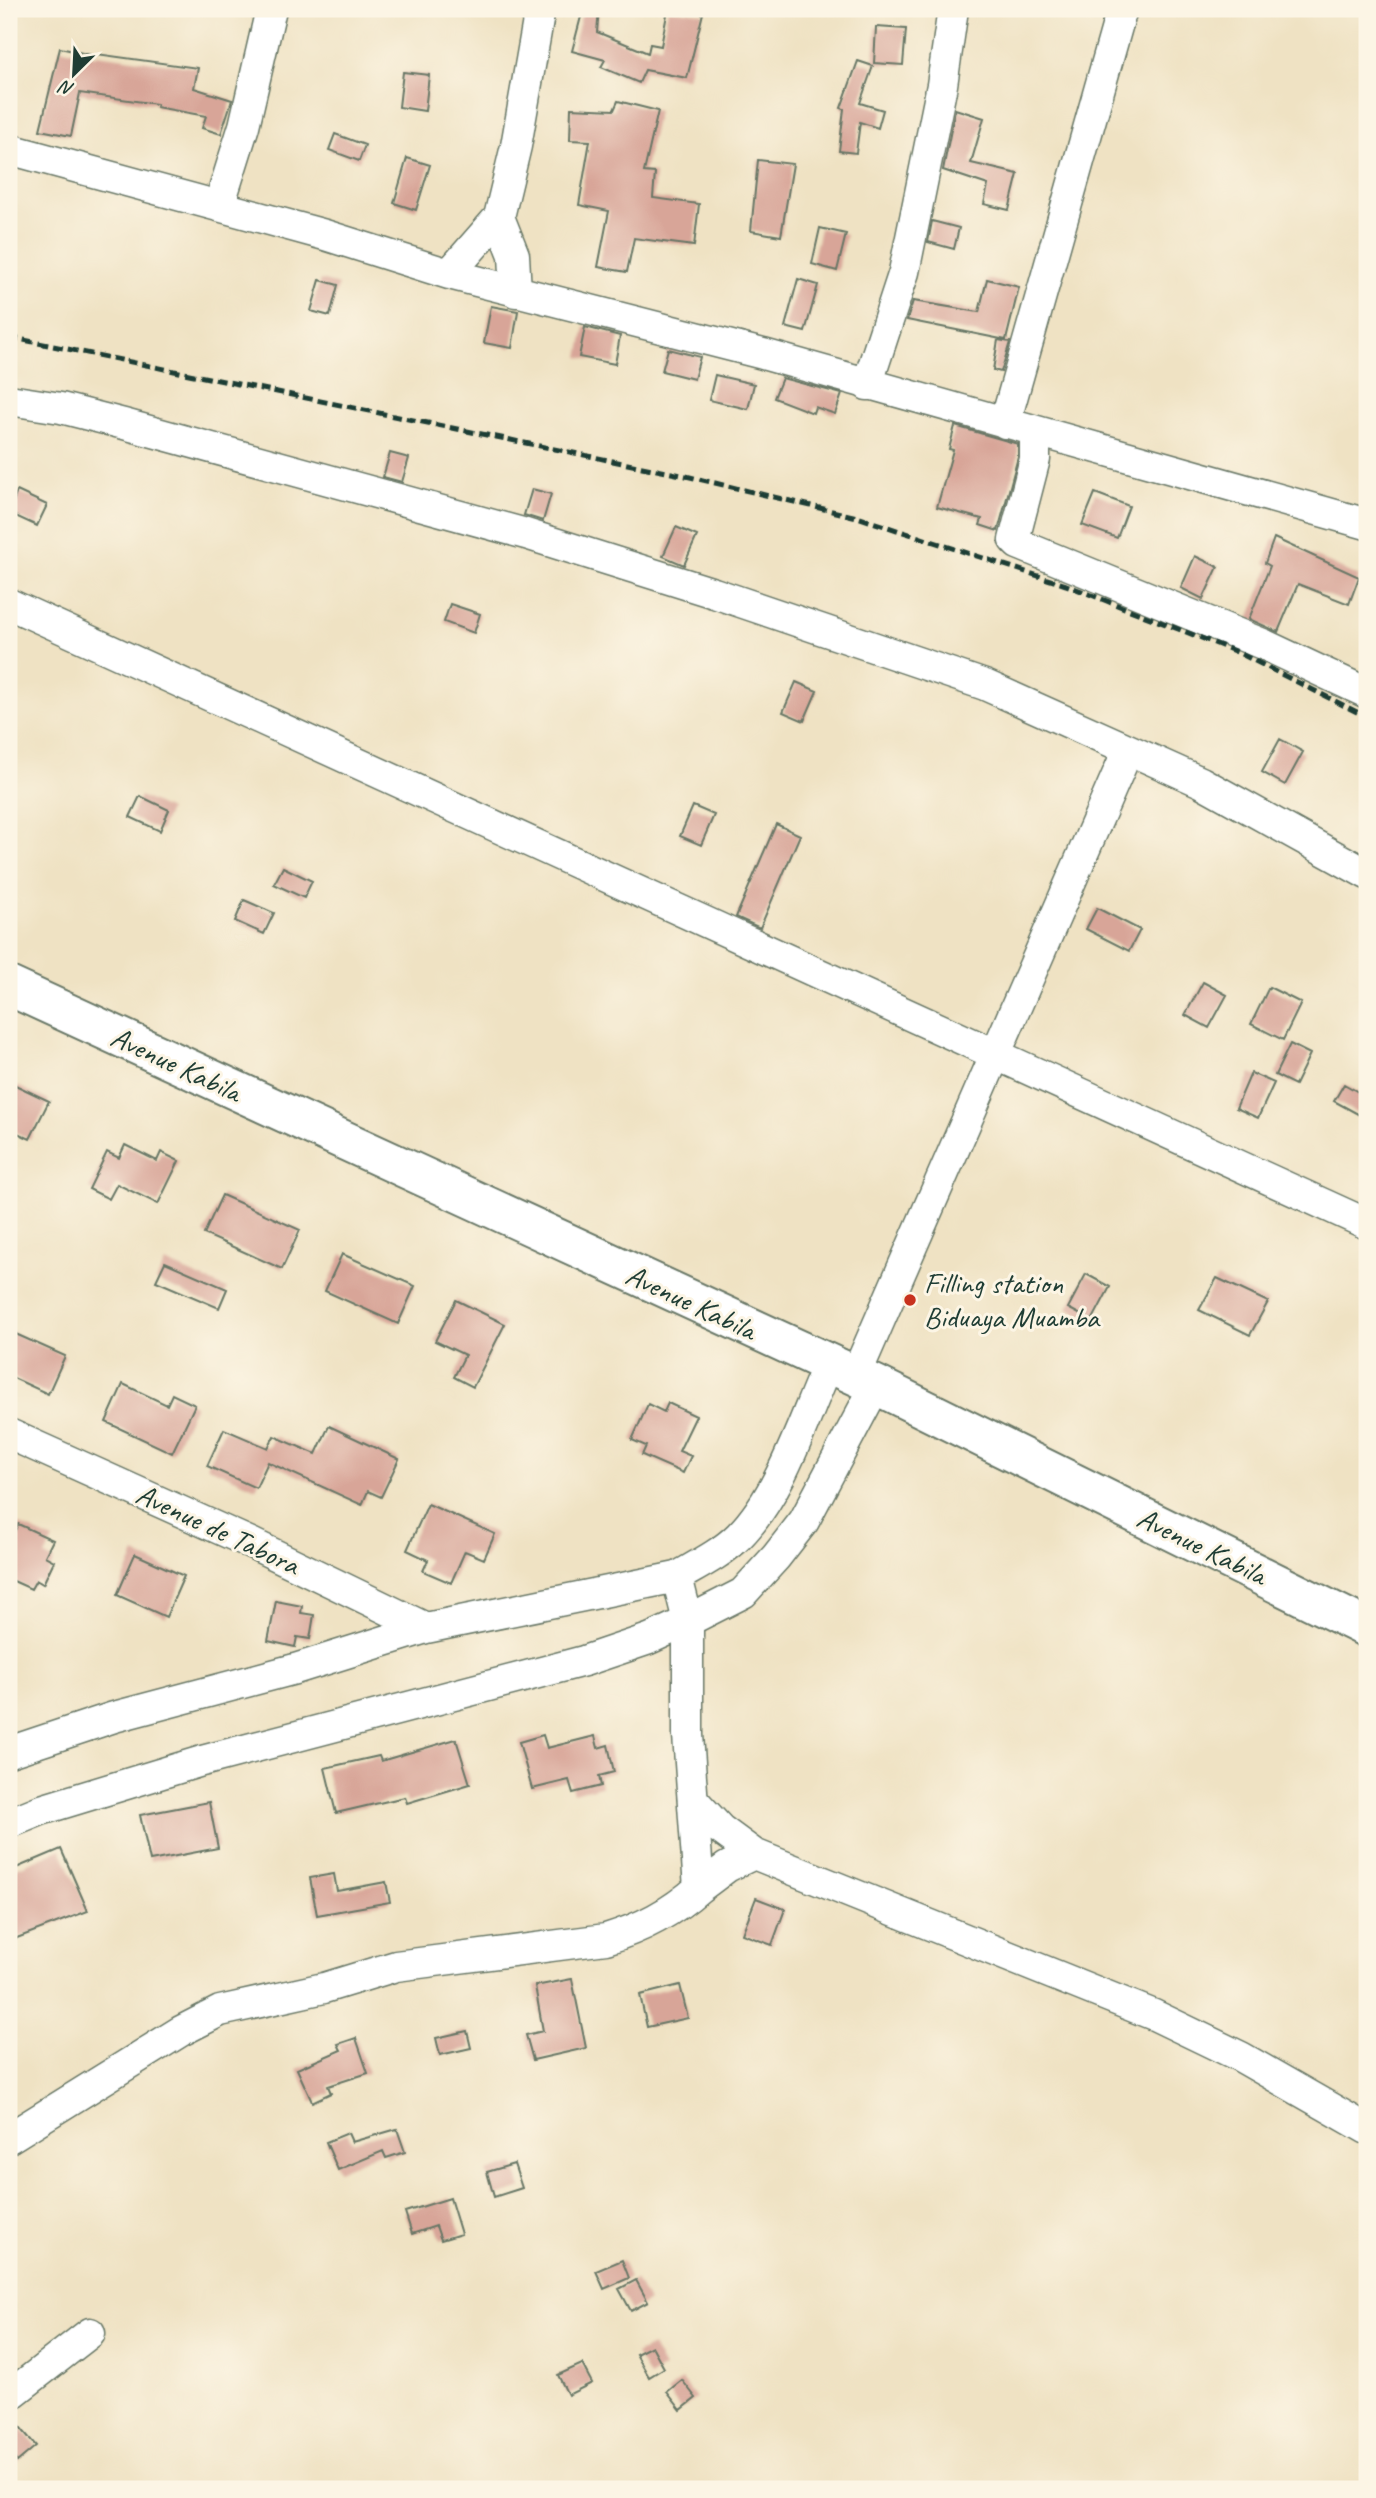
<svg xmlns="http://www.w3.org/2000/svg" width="1376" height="2498" viewBox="0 0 1376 2498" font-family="Caveat,sans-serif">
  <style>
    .building { fill: #d8a598 }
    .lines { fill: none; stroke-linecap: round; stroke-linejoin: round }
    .minor-casing { stroke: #687766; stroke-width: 33 }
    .highway-casing { stroke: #687766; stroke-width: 42 }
    .minor { stroke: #fff; stroke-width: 30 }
    .highway { stroke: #fff; stroke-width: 38 }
    .rail { stroke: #1f3d34; stroke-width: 5; stroke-dasharray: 10 5; stroke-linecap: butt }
    .poi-dot { fill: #c8321e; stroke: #fcf5e5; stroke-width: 2.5 }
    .labels { text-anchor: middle; stroke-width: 6; stroke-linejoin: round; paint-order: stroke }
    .street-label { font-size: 30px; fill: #1f3d34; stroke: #fcf5e5 }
    .poi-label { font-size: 30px; fill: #1f3d34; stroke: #fcf5e5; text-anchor: start }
  </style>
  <rect width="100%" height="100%" fill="#fcf5e5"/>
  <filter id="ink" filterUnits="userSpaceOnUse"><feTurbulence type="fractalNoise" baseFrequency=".0143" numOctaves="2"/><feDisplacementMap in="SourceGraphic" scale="14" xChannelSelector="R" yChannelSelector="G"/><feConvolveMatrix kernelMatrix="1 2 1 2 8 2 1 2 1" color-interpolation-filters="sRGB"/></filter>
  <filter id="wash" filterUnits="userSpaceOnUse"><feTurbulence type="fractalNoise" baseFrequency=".00686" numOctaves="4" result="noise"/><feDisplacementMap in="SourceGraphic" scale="28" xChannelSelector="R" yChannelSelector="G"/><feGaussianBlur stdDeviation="1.57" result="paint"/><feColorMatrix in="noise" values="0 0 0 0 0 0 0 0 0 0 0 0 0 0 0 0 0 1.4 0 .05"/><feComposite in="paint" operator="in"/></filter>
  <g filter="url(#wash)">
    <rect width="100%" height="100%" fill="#efe2c3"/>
    <g id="blocks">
      <path class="building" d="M583 9H599L597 32 648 53 650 44 661 46 668 9 703 13 687 78 645 70 639 83 601 67 605 60 572 51Z
        M876 27 906 29 903 65 874 63Z
        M60 48 96 56 97 54 198 68 194 88 232 100 221 134 202 128 206 116 156 107 157 104 80 93 71 136 40 130Z
        M858 61 873 66 860 103 883 110 878 128 860 122 856 153 839 151 844 109 841 108Z
        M403 72 429 75 425 111 399 107Z
        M618 101 658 111 644 172 655 173 653 198 699 204 694 246 634 238 627 272 598 267 609 211 579 205 590 141 570 140 571 108 614 110Z
        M955 109 984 118 971 163 1018 174 1009 210 984 204 988 185 943 170Z
        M335 134 365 145 359 161 329 150Z
        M407 158 430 165 416 210 394 203Z
        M758 160 793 164 781 236 751 231Z
        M932 221 959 228 954 249 928 242Z
        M820 228 846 234 837 271 812 264Z
        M798 279 818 285 805 332 785 327Z
        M987 279 1019 287 1006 340 907 320 913 301 979 312Z
        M320 280 338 285 330 316 311 311Z
        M491 306 518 311 512 348 484 343Z
        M585 327 620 336 615 364 579 357Z
        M998 340 1010 342 1001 372 993 370Z
        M668 349 700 357 694 379 662 371Z
        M715 375 754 384 748 409 709 400Z
        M782 378 842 394 835 414 815 407 813 413 774 398Z
        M955 426 1018 444V457L998 531 980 525 982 519 937 507 953 450 949 449Z
        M390 453 409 458 402 482 383 477Z
        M532 489 551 494 543 521 524 515Z
        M17 491 47 505 37 526 9 513Z
        M1095 493 1129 506 1117 538 1082 525Z
        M676 527 697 536 684 565 663 556Z
        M1274 538 1359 577 1349 604 1298 584 1278 632 1249 619 1270 566 1265 563Z
        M1195 556 1218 567 1203 599 1181 588Z
        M450 604 480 614 474 633 444 622Z
        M796 682 817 691 804 721 783 712Z
        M1280 739 1303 752 1285 785 1262 772Z
        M140 796 169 810 160 831 130 817Z
        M693 806 714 815 701 845 680 836Z
        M776 824 800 835 760 928 736 917Z
        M283 867 312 881 304 898 274 884Z
        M244 900 274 913 264 934 235 921Z
        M1097 908 1140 930 1129 951 1086 929Z
        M1203 982 1227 995 1209 1028 1185 1015Z
        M1269 987 1301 1003 1283 1040 1251 1024Z
        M1290 1044 1310 1054 1295 1085 1275 1075Z
        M1251 1073 1274 1083 1258 1118 1236 1108Z
        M9 1082 49 1101 30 1139 9 1129Z
        M1344 1084 1367 1097V1119L1334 1101Z
        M125 1145 157 1161 161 1152 179 1161 158 1204 117 1184 109 1199 89 1189 107 1152 119 1158Z
        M222 1195 300 1230 282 1269 204 1234Z
        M342 1254 415 1286 398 1324 325 1291Z
        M165 1262 227 1289 219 1308 156 1281Z
        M1086 1274 1110 1287 1092 1321 1068 1308Z
        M1217 1278 1268 1302 1250 1335 1199 1310Z
        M456 1300 505 1324 473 1387 454 1377 465 1355 435 1341Z
        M9 1331 65 1356 48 1394 9 1376Z
        M123 1384 167 1405 172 1394 195 1405 172 1453 106 1422Z
        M668 1403 696 1416 679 1451 691 1456 683 1473 642 1455 646 1446 632 1440 648 1404 664 1412Z
        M329 1426 399 1459 381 1497 368 1491 362 1505 268 1462 256 1488 207 1466 224 1429 268 1448 274 1436 316 1454Z
        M428 1504 495 1534 484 1559 465 1551 451 1583 423 1571 428 1560 407 1550Z
        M18 1524 53 1540 45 1556 54 1561 43 1584 36 1580 31 1589 9 1579V1530L14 1532Z
        M135 1554 184 1576 166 1617 117 1595Z
        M276 1601 302 1606 301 1613 314 1615 310 1639 297 1637 295 1647 268 1641Z
        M543 1735 547 1748 595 1736 598 1748 608 1745 614 1772 599 1776 601 1786 573 1793 569 1780 532 1789 519 1742Z
        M456 1739 470 1784 407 1803 405 1797 336 1813 325 1768 379 1756 381 1761Z
        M209 1802 218 1848 150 1861 140 1815Z
        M61 1849 88 1911 9 1941V1871Z
        M334 1874 337 1891 386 1882 390 1902 317 1915 310 1878Z
        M756 1898 785 1909 772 1945 742 1934Z
        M572 1979 586 2048 533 2060 526 2035 543 2031 535 1986Z
        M680 1985 688 2018 647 2027 640 1995Z
        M467 2031 471 2048 440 2055 436 2038Z
        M356 2038 368 2073 328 2086 331 2093 312 2102 297 2069 341 2050 338 2044Z
        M397 2129 405 2152 386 2158 383 2151 338 2170 326 2142 348 2133 352 2142Z
        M514 2164 522 2188 494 2197 487 2172Z
        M450 2198 461 2234 441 2240 436 2226 412 2234 405 2212Z
        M622 2260 629 2278 604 2289 596 2271Z
        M636 2280 648 2302 631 2311 619 2289Z
        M652 2346 664 2368 649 2377 636 2354Z
        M582 2364 592 2383 568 2395 558 2375Z
        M682 2380 696 2398 681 2410 667 2392Z
        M9 2414 36 2446 17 2462 9 2452Z"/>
    </g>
  </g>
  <g filter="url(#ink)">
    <use href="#blocks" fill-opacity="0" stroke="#687766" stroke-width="2"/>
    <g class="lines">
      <g class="minor-casing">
        <path id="minor" d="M9 149 325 235 449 274 763 354 1367 524
          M219 206 244 126 271 9
          M499 217 514 255 516 292
          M449 274 499 217 516 146 540 9
          M867 385 904 272 942 85 953 9
          M9 400 61 408 124 424 526 534 714 593 985 685 1201 782 1367 874
          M1005 423 1122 9
          M1035 432V459L1014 540 1018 544 1265 645 1367 693
          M9 604 1367 1224
          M855 1377 1128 750
          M9 1434 253 1544 426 1628
          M9 1752 114 1717 295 1669 426 1628 677 1577C698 1565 722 1553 739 1536 781 1494 804 1418 828 1365
          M695 1802 720 1829 754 1854 1154 2015 1241 2057 1367 2129
          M9 1823 41 1810 202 1761 584 1661 649 1639 688 1621 743 1593 776 1557 804 1521 876 1385
          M699 1888 727 1867 754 1854
          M9 2138 181 2031 220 2011 324 1988 396 1966 606 1939C642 1928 671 1913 699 1888L688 1735V1621L677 1577
          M9 2396 90 2333"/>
      </g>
      <g class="highway-casing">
        <path id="highway" d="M9 986 876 1385 1367 1628"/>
      </g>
      <use href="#minor" class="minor"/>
      <use href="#highway" class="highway"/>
      <path class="rail" d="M9 337 686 476 857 517 1066 585 1237 652 1367 717"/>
    </g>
  </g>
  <circle class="poi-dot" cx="910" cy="1300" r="7"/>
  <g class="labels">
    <g class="street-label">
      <text transform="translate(176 1064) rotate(25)" y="10">Avenue Kabila</text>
      <text transform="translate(691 1302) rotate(25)" y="10">Avenue Kabila</text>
      <text transform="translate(218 1529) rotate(25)" y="10">Avenue de Tabora</text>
      <text transform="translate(1202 1546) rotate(26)" y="10">Avenue Kabila</text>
    </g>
    <g class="poi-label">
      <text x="924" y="1293">Filling station<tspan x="924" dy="34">Biduaya Muamba</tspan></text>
    </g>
  </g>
  <rect width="1376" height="2498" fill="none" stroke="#fcf5e5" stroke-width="35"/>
  <g transform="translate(74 74) rotate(204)" stroke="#fcf5e5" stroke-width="5" paint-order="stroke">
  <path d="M0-5L12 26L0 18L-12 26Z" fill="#1f3d34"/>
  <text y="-10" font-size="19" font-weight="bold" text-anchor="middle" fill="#1f3d34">N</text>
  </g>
</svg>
